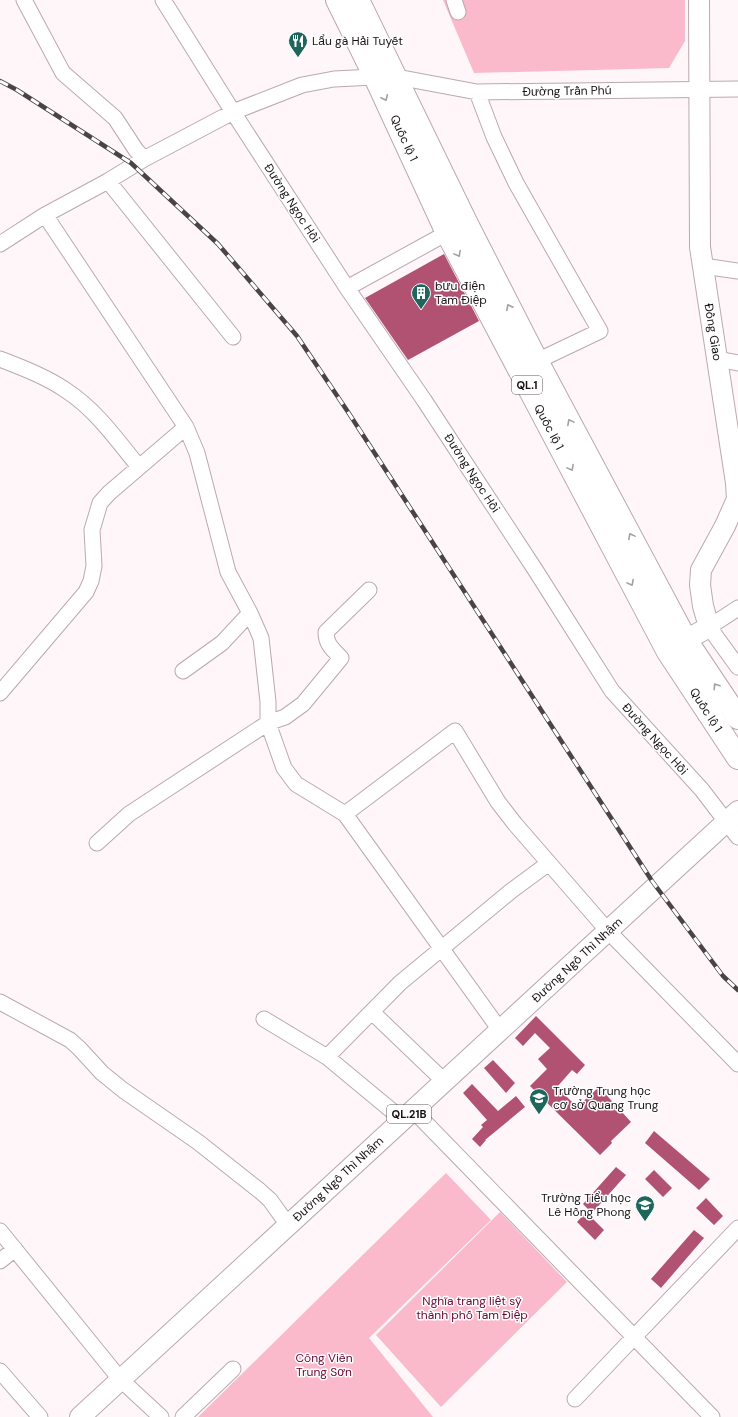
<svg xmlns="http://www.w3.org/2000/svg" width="738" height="1417" viewBox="0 0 738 1417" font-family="'DM Sans',sans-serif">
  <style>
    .green { fill: #fabacb }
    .building { fill: #b25272 }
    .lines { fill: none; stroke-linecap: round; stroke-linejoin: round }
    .minor-casing { stroke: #bba9ad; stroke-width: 17 }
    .major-casing { stroke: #bba9ad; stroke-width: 22 }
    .highway-casing { stroke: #bba9ad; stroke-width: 24 }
    .minor { stroke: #fff; stroke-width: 15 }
    .major { stroke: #fff; stroke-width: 20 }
    .highway { stroke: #fff; stroke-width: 22 }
    .rail-casing { stroke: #4a4445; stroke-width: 4.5 }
    .rail { stroke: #fff; stroke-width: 3; stroke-dasharray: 9; stroke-linecap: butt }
    .oneway { stroke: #a2a0a0 }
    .labels { text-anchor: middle; stroke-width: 3; stroke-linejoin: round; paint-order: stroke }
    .shield { fill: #fff; stroke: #5d5859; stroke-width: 1 }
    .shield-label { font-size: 11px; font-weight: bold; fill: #171112 }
    .poi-label { font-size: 12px; fill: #171112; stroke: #fff; text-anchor: start }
    .street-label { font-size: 12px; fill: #171112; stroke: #fff }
    .park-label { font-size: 12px; fill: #640531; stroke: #fff }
  </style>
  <rect width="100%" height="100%" fill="#fef6f8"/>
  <path class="green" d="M443 0H685V41L669 68 474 73Z
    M446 1173 491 1220 369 1338 433 1417H198Z
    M500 1212 567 1282 441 1407 376 1335Z"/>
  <path class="building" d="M444 254 479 321 408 360 365 298Z
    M536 1016 585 1065 577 1074 572 1070 557 1087 577 1107 599 1087 631 1122 611 1141 612 1143 600 1155 530 1086 547 1069 538 1059 550 1048 535 1033 523 1046 515 1038Z
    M493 1060 515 1083 506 1093 484 1068Z
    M472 1084 498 1111 516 1096 525 1107 485 1140H486L480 1147 472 1139 483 1127 481 1125 487 1120 463 1093Z
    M654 1131 710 1179 699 1190 645 1143Z
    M616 1167 626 1175 592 1213 583 1204Z
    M654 1170 672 1188 663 1197 645 1179Z
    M706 1198 723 1216 714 1225 696 1208Z
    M586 1212 604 1230 595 1240 577 1222Z
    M694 1230 704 1238 661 1288 651 1279Z"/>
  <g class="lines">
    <g class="minor-casing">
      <path id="minor" d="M24 0 63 73 115 118 136 150 144 159
        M163 0 233 112 347 288 424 400 536 571 612 691 702 790 738 837
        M454 0 458 12
        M397 77 477 92 738 89
        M477 92 494 137 516 183 600 331 537 361
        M108 181 233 337
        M45 215 186 427 197 453 228 572 250 613 261 638 268 702V723L284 768 296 784 345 814 500 1030
        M0 244 45 215 108 181 144 159 233 112 302 85 334 79 375 77
        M703 266 738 271
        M347 288 447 233
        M0 359C23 368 47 377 67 391 96 410 117 440 139 467
        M717 359 738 363
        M738 608 709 627 738 667
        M183 671 222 643 250 613
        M0 693 86 592 91 581 94 566 92 530 100 503 109 493 186 427
        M345 814 455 731 498 802 515 824 608 931 738 1064
        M97 843 129 814 248 736 268 723 285 717 303 704 341 658C333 649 326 645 326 632L369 590
        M0 1002 70 1040 79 1048 102 1073 123 1090 198 1142 260 1191 270 1200 288 1225
        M372 1012 444 1081
        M264 1019 327 1057 403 1120
        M327 1057 400 983 511 891 549 863
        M413 1110 712 1417
        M0 1231 120 1379 161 1417
        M0 1261 15 1249
        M0 1371 40 1417
        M575 1399 738 1228
        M183 1417 233 1369"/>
    </g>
    <g class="major-casing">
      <path id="major" d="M686 640 709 627 703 606 700 585 701 570 725 526 737 499 736 483 700 247 699 0
        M80 1417 738 811"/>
    </g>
    <g class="highway-casing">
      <path id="highway" d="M337 0 375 77 447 233 668 652 738 758
        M358 0 467 224 537 361 686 640 738 718"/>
    </g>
    <use href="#minor" class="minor"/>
    <use href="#major" class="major"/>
    <use href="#highway" class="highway"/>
    <g class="rail-casing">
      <path id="rail" d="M0 81 17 90 131 163 218 244 297 336 348 412 652 881 723 976 738 990"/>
    </g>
    <use href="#rail" class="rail"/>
  </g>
  <defs><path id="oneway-chevron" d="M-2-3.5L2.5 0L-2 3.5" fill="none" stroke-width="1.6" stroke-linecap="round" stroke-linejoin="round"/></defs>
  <g class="oneway">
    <use href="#oneway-chevron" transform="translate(385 98) rotate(65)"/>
    <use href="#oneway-chevron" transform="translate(458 254) rotate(62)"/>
    <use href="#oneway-chevron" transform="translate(509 307) rotate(-117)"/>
    <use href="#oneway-chevron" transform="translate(570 422) rotate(-118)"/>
    <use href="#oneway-chevron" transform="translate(571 468) rotate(62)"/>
    <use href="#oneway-chevron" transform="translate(631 536) rotate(-118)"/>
    <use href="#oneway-chevron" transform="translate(631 583) rotate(62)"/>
    <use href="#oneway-chevron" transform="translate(716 686) rotate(-124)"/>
  </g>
  <defs>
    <g id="restaurant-pin" transform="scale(1)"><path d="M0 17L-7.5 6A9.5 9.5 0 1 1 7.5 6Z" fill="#1e665c" stroke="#fff"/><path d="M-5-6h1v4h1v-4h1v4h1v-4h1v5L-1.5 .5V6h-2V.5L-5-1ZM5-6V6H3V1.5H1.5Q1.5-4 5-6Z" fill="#fff"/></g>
    <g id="building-pin" transform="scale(1)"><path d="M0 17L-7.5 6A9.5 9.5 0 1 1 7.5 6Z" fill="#1e665c" stroke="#fff"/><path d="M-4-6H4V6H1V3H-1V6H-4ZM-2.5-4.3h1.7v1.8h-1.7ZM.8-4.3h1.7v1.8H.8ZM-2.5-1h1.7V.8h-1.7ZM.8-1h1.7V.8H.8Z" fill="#fff"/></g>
    <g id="school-pin" transform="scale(1)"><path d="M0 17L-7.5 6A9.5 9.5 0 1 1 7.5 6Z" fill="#1e665c" stroke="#fff"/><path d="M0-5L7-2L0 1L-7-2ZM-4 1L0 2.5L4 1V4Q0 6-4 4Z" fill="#fff"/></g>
  </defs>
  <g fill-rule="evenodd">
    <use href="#restaurant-pin" x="298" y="41"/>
    <use href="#building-pin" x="421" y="293"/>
    <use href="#school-pin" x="539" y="1098"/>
    <use href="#school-pin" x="645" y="1205"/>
  </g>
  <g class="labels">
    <g class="shield">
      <rect x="512" y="376" width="30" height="18" rx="3"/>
      <rect x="387" y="1105" width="44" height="18" rx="3"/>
    </g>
    <g class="shield-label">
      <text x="527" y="389">QL.1</text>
      <text x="409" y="1118">QL.21B</text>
    </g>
    <g class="poi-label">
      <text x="312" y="45">Lẩu gà Hải Tuyết</text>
      <text x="435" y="290">bưu điện<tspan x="435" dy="14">Tam Điệp</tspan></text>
      <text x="553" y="1095">Trường Trung học<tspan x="553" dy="14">cơ sở Quang Trung</tspan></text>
      <text x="631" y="1202" text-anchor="end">Trường Tiểu học<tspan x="631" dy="14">Lê Hồng Phong</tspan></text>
    </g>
    <g class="street-label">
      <text transform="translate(567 91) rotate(-1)" y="4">Đường Trần Phú</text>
      <text transform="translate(404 138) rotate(65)" y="4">Quốc lộ 1</text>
      <text transform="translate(292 203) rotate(57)" y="4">Đường Ngọc Hồi</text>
      <text transform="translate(713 332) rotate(81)" y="4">Đồng Giao</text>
      <text transform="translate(549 427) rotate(62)" y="4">Quốc lộ 1</text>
      <text transform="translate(472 473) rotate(57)" y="4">Đường Ngọc Hồi</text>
      <text transform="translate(706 710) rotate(57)" y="4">Quốc lộ 1</text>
      <text transform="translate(655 739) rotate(48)" y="4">Đường Ngọc Hồi</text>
      <text transform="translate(577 960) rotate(-43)" y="4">Đường Ngô Thì Nhậm</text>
      <text transform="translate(338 1179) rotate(-43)" y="4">Đường Ngô Thì Nhậm</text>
    </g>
    <g class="park-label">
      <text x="472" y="1305">Nghĩa trang liệt sỹ<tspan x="472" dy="14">thành phố Tam Điệp</tspan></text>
      <text x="324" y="1362">Công Viên<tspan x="324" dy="14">Trung Sơn</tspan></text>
    </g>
  </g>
</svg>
